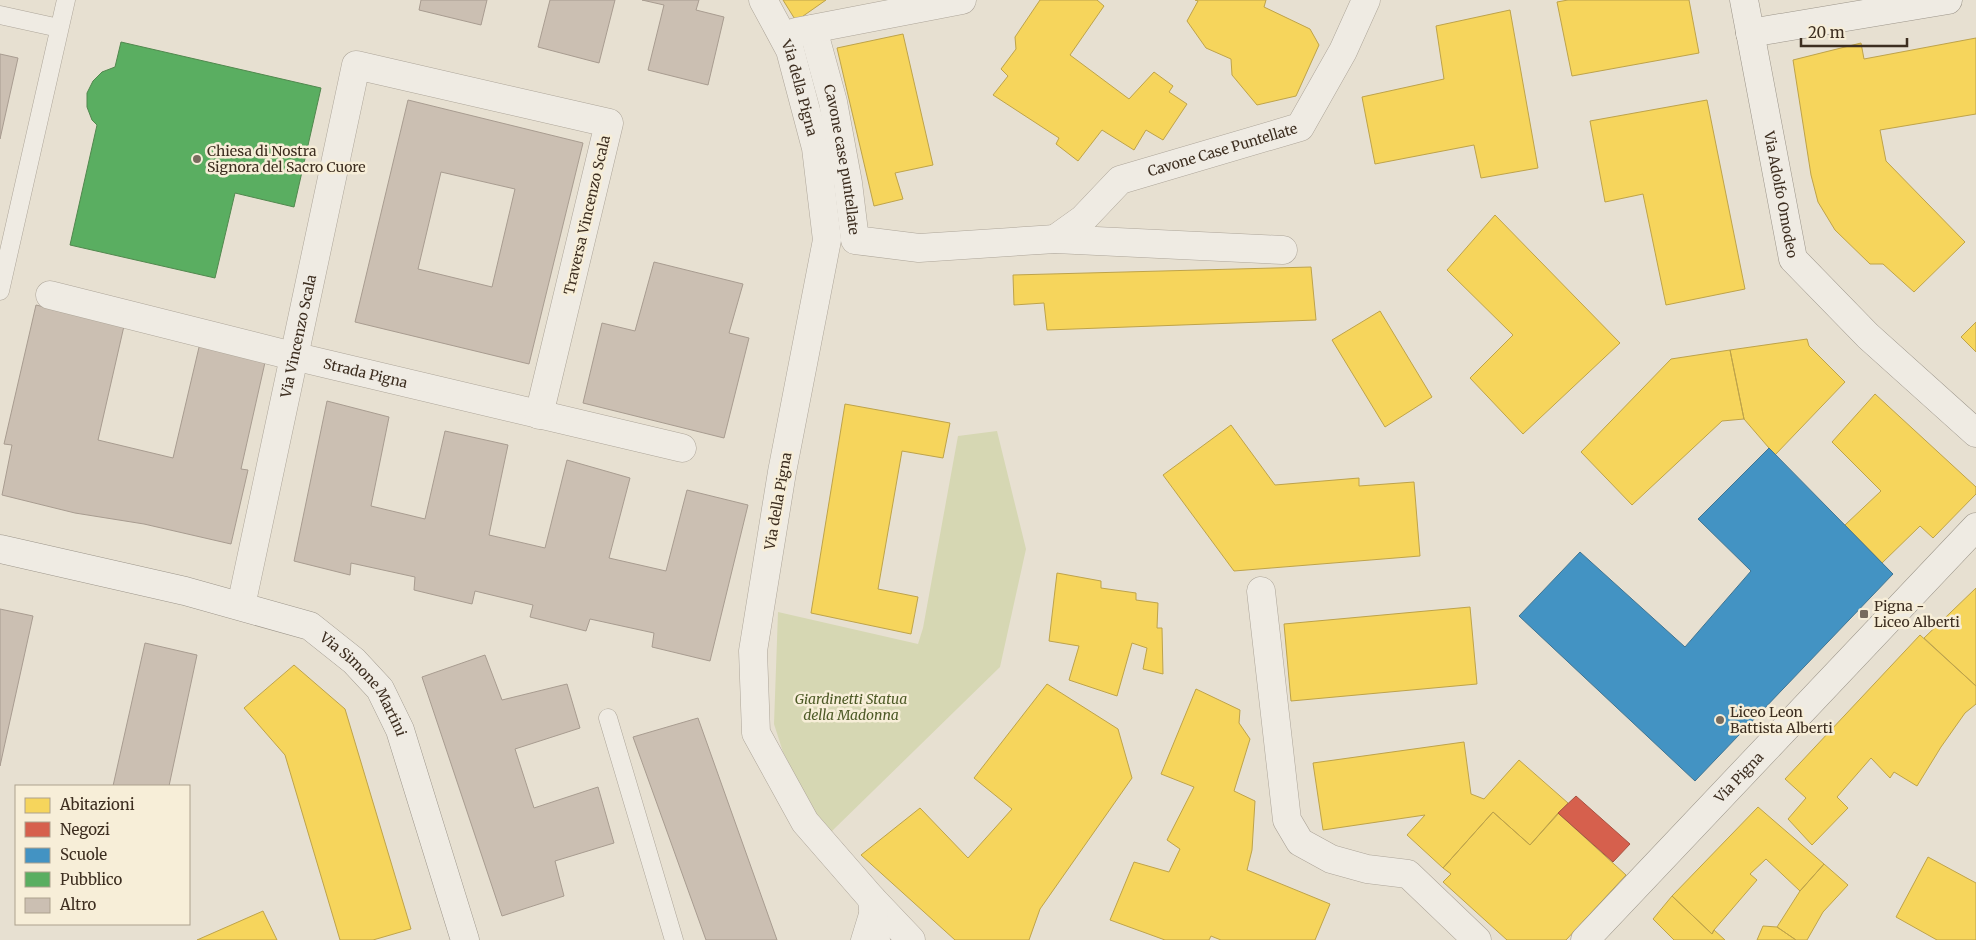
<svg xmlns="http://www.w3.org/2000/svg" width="1976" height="940" viewBox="0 0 1976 940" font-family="Merriweather,serif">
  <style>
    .green { fill: #d6d7b3 }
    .homes { fill: #f6d55c; stroke: #bea34a }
    .shops { fill: #d6604d; stroke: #a85140 }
    .schools { fill: #4393c3; stroke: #417592 }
    .public { fill: #5aae61; stroke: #51884e }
    .building { fill: #cbbfb2; stroke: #a89c90; fill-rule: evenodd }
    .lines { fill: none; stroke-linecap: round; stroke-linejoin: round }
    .lane-casing { stroke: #ada599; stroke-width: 19 }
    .street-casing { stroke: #ada599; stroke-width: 29 }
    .secondary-casing { stroke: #9c958a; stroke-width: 29 }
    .lane { stroke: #efebe3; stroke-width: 18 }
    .street { stroke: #efebe3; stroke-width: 28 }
    .secondary { stroke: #efebe3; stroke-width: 28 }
    .poi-dot { fill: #786c5e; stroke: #f7eed8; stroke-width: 2 }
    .labels { text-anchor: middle; stroke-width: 5; stroke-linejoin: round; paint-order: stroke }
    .street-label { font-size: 14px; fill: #3d2e20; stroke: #f7eed8 }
    .poi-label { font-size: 14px; fill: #3d2e20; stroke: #f7eed8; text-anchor: start }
    .park-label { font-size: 14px; font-style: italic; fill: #4d5a26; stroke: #f7eed8 }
  </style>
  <rect width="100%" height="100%" fill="#e7e0d1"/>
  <path class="green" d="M997 431 1026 549 1000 667 831 832 812 808 783 752 774 724 778 612 918 644 923 628 958 436Z"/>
  <path class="homes" d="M783 0H826L796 21Z
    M1040 0H1097L1104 6 1070 55 1129 99 1154 72 1173 86 1169 92 1187 104 1163 140 1146 130 1134 150 1102 130 1078 161 1056 144 1059 138 993 95 1008 76 1001 69 1016 49 1015 37Z
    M1195 0H1266L1264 7 1310 29 1319 45 1296 96 1257 105 1232 75 1231 59 1206 48 1187 21 1198 1Z
    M1568 0H1689L1699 53 1572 76 1557 2Z
    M1510 10 1538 168 1481 178 1474 145 1375 164 1362 97 1444 79 1436 26Z
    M903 34 933 165 895 173 903 199 874 206 837 48Z
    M1976 38V114L1880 130 1886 161 1965 242 1914 292 1883 264H1870L1835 230 1818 202 1811 175 1793 60 1861 43 1864 59Z
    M1707 100 1745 289 1666 305 1643 194 1605 202 1590 121Z
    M1495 215 1620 343 1523 434 1470 378 1513 335 1447 270Z
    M1311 267 1316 320 1047 330 1044 303 1014 305 1013 275Z
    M1380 311 1432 397 1385 427 1332 340Z
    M1976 322V352L1961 337Z
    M1807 339 1809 346 1845 382 1775 455 1744 419 1730 350Z
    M1730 350 1744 419 1722 421 1632 505 1581 452 1671 359Z
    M1875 394 1976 487V494L1933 538 1920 526 1882 563 1845 525 1881 491 1832 442Z
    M845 404 950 423 943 458 902 451 878 589 918 597 911 634 811 613Z
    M1231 425 1275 485 1359 478V486L1414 482 1420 556 1234 571 1163 475Z
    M1057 573 1101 581V588L1136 593V600L1158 603 1157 628H1162L1163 674 1143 669 1147 648 1132 643 1117 696 1069 680 1079 646 1049 641Z
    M1976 588V686L1924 638Z
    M1470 607 1477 684 1291 701 1284 624Z
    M1920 635 1976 686V704L1965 713 1941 747 1917 786 1894 772 1890 778 1871 758 1837 797 1848 808 1812 845 1788 819 1806 798 1785 779Z
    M294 665 345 709 411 929 373 940H340L285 755 244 708Z
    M1047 684 1118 729 1132 778 1040 909 1029 940H955L861 855 920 808 968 858 1012 809 974 778Z
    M1196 689 1240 710 1239 723 1250 739 1234 791 1255 801 1252 850 1247 870 1330 904 1315 940H1221L1211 936 1209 940H1165L1110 920 1134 862 1169 872 1180 849 1167 840 1194 787 1161 774Z
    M1464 742 1471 794 1484 799 1519 760 1568 803 1530 845 1493 812 1443 868 1407 835 1425 815 1323 830 1313 763Z
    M1758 807 1824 864 1800 891 1766 859 1750 874 1757 880 1714 930 1712 934 1672 896Z
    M1493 812 1530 845 1558 813 1626 875 1566 940H1507L1443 882 1451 874 1443 868Z
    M1928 857 1976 883V940H1937L1896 917Z
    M1824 864 1848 885 1823 912 1807 940H1796L1777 927 1800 891Z
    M1672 896 1712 934 1714 930 1725 940H1674L1653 919Z
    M263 911 277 940H197Z
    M1763 926 1777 927 1796 940H1757Z"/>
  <path class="shops" d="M1576 796 1630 844 1613 862 1558 813Z"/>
  <path class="schools" d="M1769 448 1893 574 1695 781 1519 616 1580 552 1685 647 1751 571 1698 519Z"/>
  <path class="public" d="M121 42 321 88 294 207 235 193 215 278 70 245 97 125 92 120 87 107V93L93 81 102 72 115 67Z"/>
  <path class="building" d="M421 0H487L481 25 419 10Z
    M550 0H615L599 63 538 47Z
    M642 0H699L696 10 724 17 708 85 648 70 664 5Z
    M0 54 18 58 0 139Z
    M408 100 583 143 529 364 355 322ZM441 172 515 189 492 287 418 269Z
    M654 262 743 284 729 333 749 338 724 438 583 403 602 323 635 331Z
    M36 305 124 326 98 440 173 458 200 343 266 358 241 469 248 470 231 544 144 524 75 513 2 495 12 445 4 444Z
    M327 401 389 417 371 506 425 519 445 431 508 445 489 535 545 548 567 460 630 478 609 558 666 571 687 490 748 505 710 661 652 647 654 633 590 619 586 631 530 617 533 605 475 591 472 604 414 590 415 577 351 563 350 575 294 561Z
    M0 609 33 616 0 766Z
    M145 643 197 655 169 786H113Z
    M485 655 502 700 567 684 580 728 515 749 534 808 598 787 614 843 555 861 564 896 502 916 422 677Z
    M698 718 777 940H706L633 737Z"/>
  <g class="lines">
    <g class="lane-casing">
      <path id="lane" d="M0 15 59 28
        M0 291 66 0
        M608 718 674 940
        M860 940 868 914"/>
    </g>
    <g class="street-casing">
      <g id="street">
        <path id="s1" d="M763 0 790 50 816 148 827 240 782 472 753 651 756 733 805 822 872 899 911 940"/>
        <path id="s2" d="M813 29 833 102 848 183 855 240 919 248 1055 239 1283 250"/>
        <path d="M796 32 962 0"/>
        <path id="s3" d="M1055 239 1083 219 1120 180 1300 127 1343 51 1366 0"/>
        <path id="s4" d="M50 295 293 356 682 448"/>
        <path d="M1261 591 1287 820 1300 842 1331 859 1367 869 1408 874 1477 940"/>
        <path id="s5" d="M241 606 356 65 609 123 539 415"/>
        <path d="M872 899 876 940"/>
      </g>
    </g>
    <g class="secondary-casing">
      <g id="secondary">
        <path id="s6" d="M1744 0 1793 259 1868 336 1976 433"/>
        <path d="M1750 33 1948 0"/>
        <path id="s7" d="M0 549 185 591 310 626 354 661 380 689 400 730 465 940"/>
        <path id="s8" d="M1585 940 1976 527"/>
      </g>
    </g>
    <use href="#lane" class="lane"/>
    <use href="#street" class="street"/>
    <use href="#secondary" class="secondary"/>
  </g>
  <g class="poi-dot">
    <circle cx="197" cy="159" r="5"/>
    <rect x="1859" y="609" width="10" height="10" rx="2.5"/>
    <circle cx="1720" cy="720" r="5"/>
  </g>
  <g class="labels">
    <g class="street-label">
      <text dy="5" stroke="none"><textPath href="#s1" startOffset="96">Via della Pigna</textPath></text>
      <text dy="5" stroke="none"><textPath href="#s3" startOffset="195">Cavone Case Puntellate</textPath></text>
      <text dy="5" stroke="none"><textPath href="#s2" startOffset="134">Cavone case puntellate</textPath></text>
      <text dy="5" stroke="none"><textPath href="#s6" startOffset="198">Via Adolfo Omodeo</textPath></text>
      <text transform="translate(587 215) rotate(-77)" y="5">Traversa Vincenzo Scala</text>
      <text dy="5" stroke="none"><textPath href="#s5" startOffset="276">Via Vincenzo Scala</textPath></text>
      <text dy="5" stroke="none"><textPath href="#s4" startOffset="325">Strada Pigna</textPath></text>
      <text transform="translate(778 501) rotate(-80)" y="5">Via della Pigna</text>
      <text dy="5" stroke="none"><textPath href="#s7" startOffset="400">Via Simone Martini</textPath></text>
      <text dy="5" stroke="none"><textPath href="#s8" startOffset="224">Via Pigna</textPath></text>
    </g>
    <g class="poi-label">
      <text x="207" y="156">Chiesa di Nostra<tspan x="207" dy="16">Signora del Sacro Cuore</tspan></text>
      <text x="1874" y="611">Pigna -<tspan x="1874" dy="16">Liceo Alberti</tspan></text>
      <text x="1730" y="717">Liceo Leon<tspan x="1730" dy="16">Battista Alberti</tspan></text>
    </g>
    <g class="park-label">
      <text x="851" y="704">Giardinetti Statua<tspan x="851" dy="16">della Madonna</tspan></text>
    </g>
  </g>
  <rect x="15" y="785" width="175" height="140" fill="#f7eed8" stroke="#ada18e"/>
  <rect x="25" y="798" width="25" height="15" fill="#f6d55c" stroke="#ada18e"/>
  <text x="60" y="810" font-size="15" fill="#3d2e20">Abitazioni</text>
  <rect x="25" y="822" width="25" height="15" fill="#d6604d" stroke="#ada18e"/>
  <text x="60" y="835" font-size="15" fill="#3d2e20">Negozi</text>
  <rect x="25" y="848" width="25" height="15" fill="#4393c3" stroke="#ada18e"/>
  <text x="60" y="860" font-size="15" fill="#3d2e20">Scuole</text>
  <rect x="25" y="872" width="25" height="15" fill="#5aae61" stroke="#ada18e"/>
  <text x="60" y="885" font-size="15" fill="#3d2e20">Pubblico</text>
  <rect x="25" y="898" width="25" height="15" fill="#cbbfb2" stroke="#ada18e"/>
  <text x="60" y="910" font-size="15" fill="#3d2e20">Altro</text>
  <path d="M1801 38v8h106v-8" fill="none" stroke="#3d2e20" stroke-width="2.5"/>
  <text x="1808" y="38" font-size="15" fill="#3d2e20" stroke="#f7eed8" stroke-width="4" paint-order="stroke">20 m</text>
</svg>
